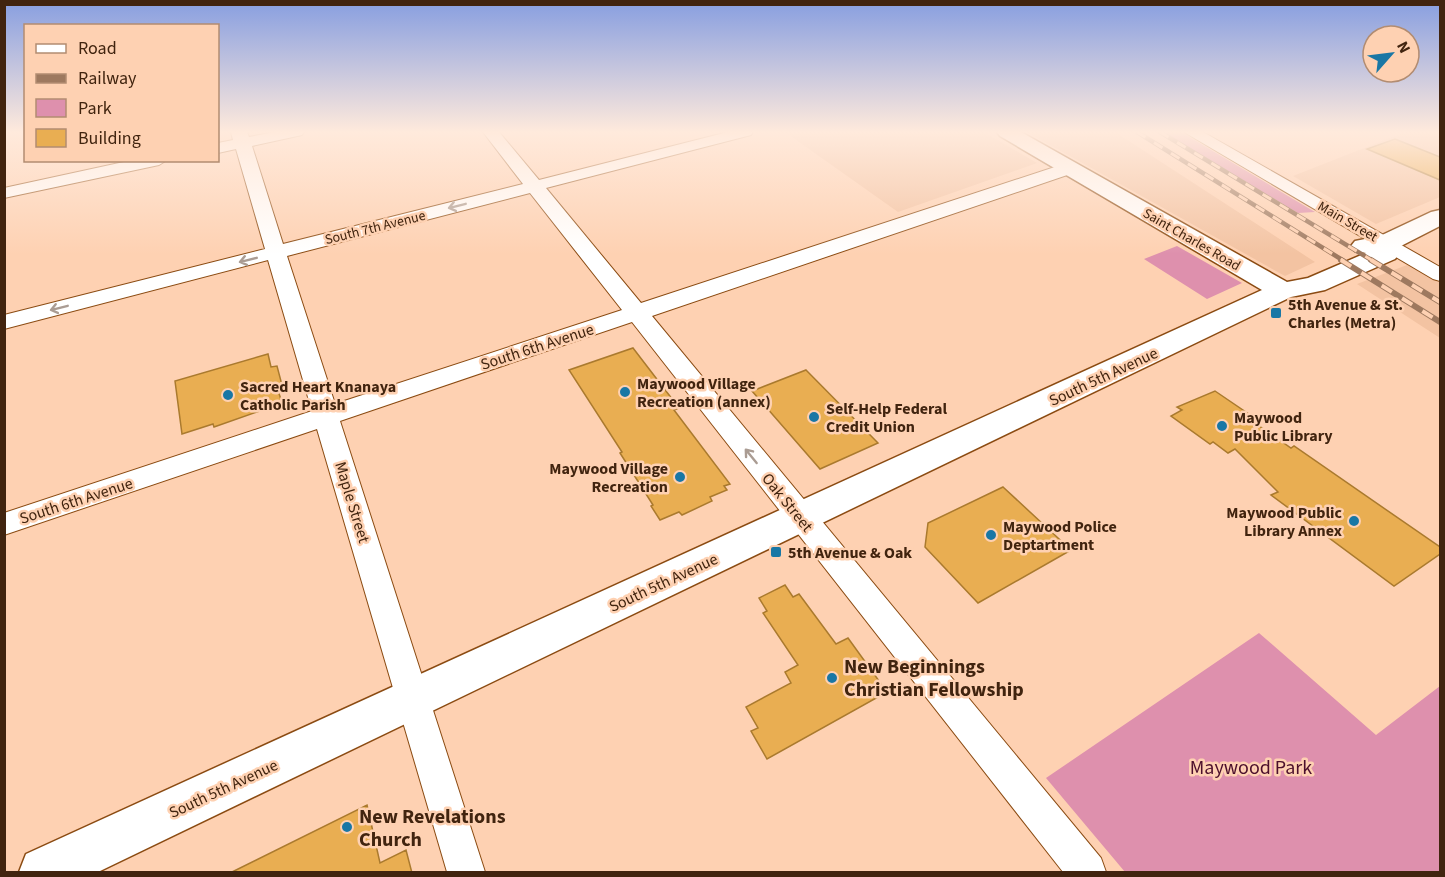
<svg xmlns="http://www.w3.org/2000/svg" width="1445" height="877" viewBox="0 0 1445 877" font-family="'Source Sans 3',sans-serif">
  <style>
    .built { fill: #f3c3a2 }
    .green { fill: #de90ad }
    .building { fill: #e9ae52; stroke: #aa7a2e; stroke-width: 1.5 }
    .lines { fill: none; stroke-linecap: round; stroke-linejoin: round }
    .street-casing { stroke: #8b4b12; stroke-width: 2 }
    .secondary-casing { stroke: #8b4b12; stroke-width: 3 }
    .street { fill: #fff; fill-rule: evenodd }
    .secondary { fill: #fff; fill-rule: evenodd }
    .rail-far1-casing { stroke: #9e795f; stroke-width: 4.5 }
    .rail-casing { stroke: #9e795f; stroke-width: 6 }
    .rail-far1 { stroke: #fed1b2; stroke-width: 3; stroke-dasharray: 10; stroke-linecap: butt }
    .rail { stroke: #fed1b2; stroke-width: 4; stroke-dasharray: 12; stroke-linecap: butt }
    .oneway { stroke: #aa9c93 }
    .poi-dot { fill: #1977a5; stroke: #fed1b2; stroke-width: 2 }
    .labels { text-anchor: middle; stroke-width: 5; stroke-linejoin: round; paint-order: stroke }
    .far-street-label { font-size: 14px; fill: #41240f; stroke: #fed1b2 }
    .poi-label { font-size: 16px; font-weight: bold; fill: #41240f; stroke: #fed1b2; text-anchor: start }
    .street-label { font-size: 16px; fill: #41240f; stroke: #fed1b2 }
    .near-poi-label { font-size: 20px; font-weight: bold; fill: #41240f; stroke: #fed1b2; text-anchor: start }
    .near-park-label { font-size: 20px; fill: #4c0f2c; stroke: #fed1b2 }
  </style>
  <rect width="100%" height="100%" fill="#fed1b2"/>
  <path class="built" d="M785 132H984L1037 163 898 212Z
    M1027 132H1115L1315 262 1285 276Z
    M1405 132H1440V197L1376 224 1293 176Z
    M1407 265 1440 283V338L1357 284Z"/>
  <path class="green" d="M1163 132H1181L1315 212 1298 213Z
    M1177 246 1242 283 1207 299 1144 259Z
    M1259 633 1376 735 1440 686V872H1125L1046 778Z"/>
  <path class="building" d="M1395 139 1440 157V180L1367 149Z
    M633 348 679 408 674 410 730 484 724 486 727 490 710 497 712 501 682 515 679 512 660 520 651 506 653 505 620 453 622 452 569 370Z
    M268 354 271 367 277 366 282 385 277 387 282 403 214 427 213 424 182 434 175 381Z
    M806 370 878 443 820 469 752 391Z
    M1215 391 1256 419 1252 421 1291 448 1294 446 1440 547V554L1394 586 1271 495 1278 492 1235 449 1228 453 1213 442 1210 444 1171 416 1182 410 1177 407Z
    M1003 487 1071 550 978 603 925 547 928 523Z
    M785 585 793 597 799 594 836 644 848 638 887 692 767 759 751 731 758 728 746 707 791 683 785 672 798 665 763 613 767 611 759 598Z
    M367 805 380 863 406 850 412 873H230Z"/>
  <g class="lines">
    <g class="street-casing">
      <path id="street" d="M231 132H247L249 137 275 132H304L302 135 252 146 283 244 523 184 483 132H499L539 180 728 132H753L751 135 546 188 641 303 1064 164H1076L1079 168 1076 172 652 316 1101 858 1106 872H1063L632 322 340 421 485 872H447L317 429 4 535V513L312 411 268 260 4 329V315L265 249 236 149 218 153V143L233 140ZM530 193 622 310 335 404 287 256Z
        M1184 132H1203L1440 267V281L1433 279Z
        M133 160H167L159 165 4 198V188Z"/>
    </g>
    <g class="secondary-casing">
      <path id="secondary" d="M997 132H1021L1287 282 1308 278 1366 253 1355 251 1351 246 1355 241 1380 236 1431 212 1440 210V226L1399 247V254L1395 259 1325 290 1291 297 98 872H19L26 854 1262 290 1000 136Z"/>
    </g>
    <use href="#street" class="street"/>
    <use href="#secondary" class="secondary"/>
    <g class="rail-far1-casing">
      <path id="rail-far1" d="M1137 132 1344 261
        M1160 132 1373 261"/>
    </g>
    <g class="rail-casing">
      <path id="rail" d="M1341 260 1440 322
        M1371 260 1440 302"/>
    </g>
    <use href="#rail-far1" class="rail-far1"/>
    <use href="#rail" class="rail"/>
  </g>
  <defs><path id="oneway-shaft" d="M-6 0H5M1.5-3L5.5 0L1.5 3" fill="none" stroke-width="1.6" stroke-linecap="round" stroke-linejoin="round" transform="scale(1.5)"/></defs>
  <g class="oneway">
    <use href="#oneway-shaft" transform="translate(457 206) rotate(166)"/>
    <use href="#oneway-shaft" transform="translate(248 260) rotate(166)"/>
    <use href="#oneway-shaft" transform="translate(59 308) rotate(166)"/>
    <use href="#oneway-shaft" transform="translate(751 456) rotate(-129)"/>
  </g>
  <linearGradient id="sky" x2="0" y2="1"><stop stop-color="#879ee0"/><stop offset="0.52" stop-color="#ffeadc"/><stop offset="1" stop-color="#ffeadc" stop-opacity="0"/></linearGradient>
  <rect width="1445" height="254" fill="url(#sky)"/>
  <g class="poi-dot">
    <rect x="1270" y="307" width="12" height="12" rx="3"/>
    <circle cx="625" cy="392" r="6"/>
    <circle cx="228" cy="395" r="6"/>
    <circle cx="814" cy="417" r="6"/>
    <circle cx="1222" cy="426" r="6"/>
    <circle cx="680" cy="477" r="6"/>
    <circle cx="1354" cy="521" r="6"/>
    <circle cx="991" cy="535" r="6"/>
    <rect x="770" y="546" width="12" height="12" rx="3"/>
    <circle cx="832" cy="678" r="6"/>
    <circle cx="347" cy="827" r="6"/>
  </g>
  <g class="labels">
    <g class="far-street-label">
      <text transform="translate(1348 221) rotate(30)" y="5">Main Street</text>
      <text transform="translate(375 227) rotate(-14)" y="5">South 7th Avenue</text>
      <text transform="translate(1192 239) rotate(30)" y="5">Saint Charles Road</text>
    </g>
    <g class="poi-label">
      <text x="1288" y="310">5th Avenue &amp; St.<tspan x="1288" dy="18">Charles (Metra)</tspan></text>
      <text x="637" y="389">Maywood Village<tspan x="637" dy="18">Recreation (annex)</tspan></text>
      <text x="240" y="392">Sacred Heart Knanaya<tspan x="240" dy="18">Catholic Parish</tspan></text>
      <text x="826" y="414">Self-Help Federal<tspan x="826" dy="18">Credit Union</tspan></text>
      <text x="1234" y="423">Maywood<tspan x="1234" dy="18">Public Library</tspan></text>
      <text x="668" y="474" text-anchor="end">Maywood Village<tspan x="668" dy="18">Recreation</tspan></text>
      <text x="1342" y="518" text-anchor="end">Maywood Public<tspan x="1342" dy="18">Library Annex</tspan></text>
      <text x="1003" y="532">Maywood Police<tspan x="1003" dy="18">Deptartment</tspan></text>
      <text x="788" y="558">5th Avenue &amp; Oak</text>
    </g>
    <g class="street-label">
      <text transform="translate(537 346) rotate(-18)" y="6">South 6th Avenue</text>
      <text transform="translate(1103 376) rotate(-25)" y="6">South 5th Avenue</text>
      <text transform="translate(76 500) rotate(-18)" y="6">South 6th Avenue</text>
      <text transform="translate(353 502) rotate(73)" y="6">Maple Street</text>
      <text transform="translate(788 502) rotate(51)" y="6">Oak Street</text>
      <text transform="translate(663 582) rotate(-25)" y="6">South 5th Avenue</text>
      <text transform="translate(223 788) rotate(-25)" y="6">South 5th Avenue</text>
    </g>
    <g class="near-poi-label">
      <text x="844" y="673">New Beginnings<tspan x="844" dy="23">Christian Fellowship</tspan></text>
      <text x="359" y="823">New Revelations<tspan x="359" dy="23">Church</tspan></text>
    </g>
    <g class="near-park-label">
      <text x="1251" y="774">Maywood Park</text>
    </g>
  </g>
  <rect width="1445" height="877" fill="none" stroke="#41240f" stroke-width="12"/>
  <rect x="24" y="24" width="195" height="138" fill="#fed1b2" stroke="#b28c71" stroke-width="1.5"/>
  <rect x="36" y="44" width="30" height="9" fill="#ffffff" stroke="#b28c71" stroke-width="1.5"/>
  <text x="78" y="54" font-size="18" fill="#41240f">Road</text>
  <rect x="36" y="74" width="30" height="9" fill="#9e795f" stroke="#b28c71" stroke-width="1.5"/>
  <text x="78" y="84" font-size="18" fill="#41240f">Railway</text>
  <rect x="36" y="99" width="30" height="18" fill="#de90ad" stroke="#b28c71" stroke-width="1.5"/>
  <text x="78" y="114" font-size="18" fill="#41240f">Park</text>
  <rect x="36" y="129" width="30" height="18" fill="#e9ae52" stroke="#b28c71" stroke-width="1.5"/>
  <text x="78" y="144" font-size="18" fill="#41240f">Building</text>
  <g transform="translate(1391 54) rotate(62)"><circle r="28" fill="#fed1b2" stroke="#b28c71" stroke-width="1.5"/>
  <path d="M0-4.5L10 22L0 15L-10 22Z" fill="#1977a5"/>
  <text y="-9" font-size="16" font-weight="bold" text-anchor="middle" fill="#41240f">N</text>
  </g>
</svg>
